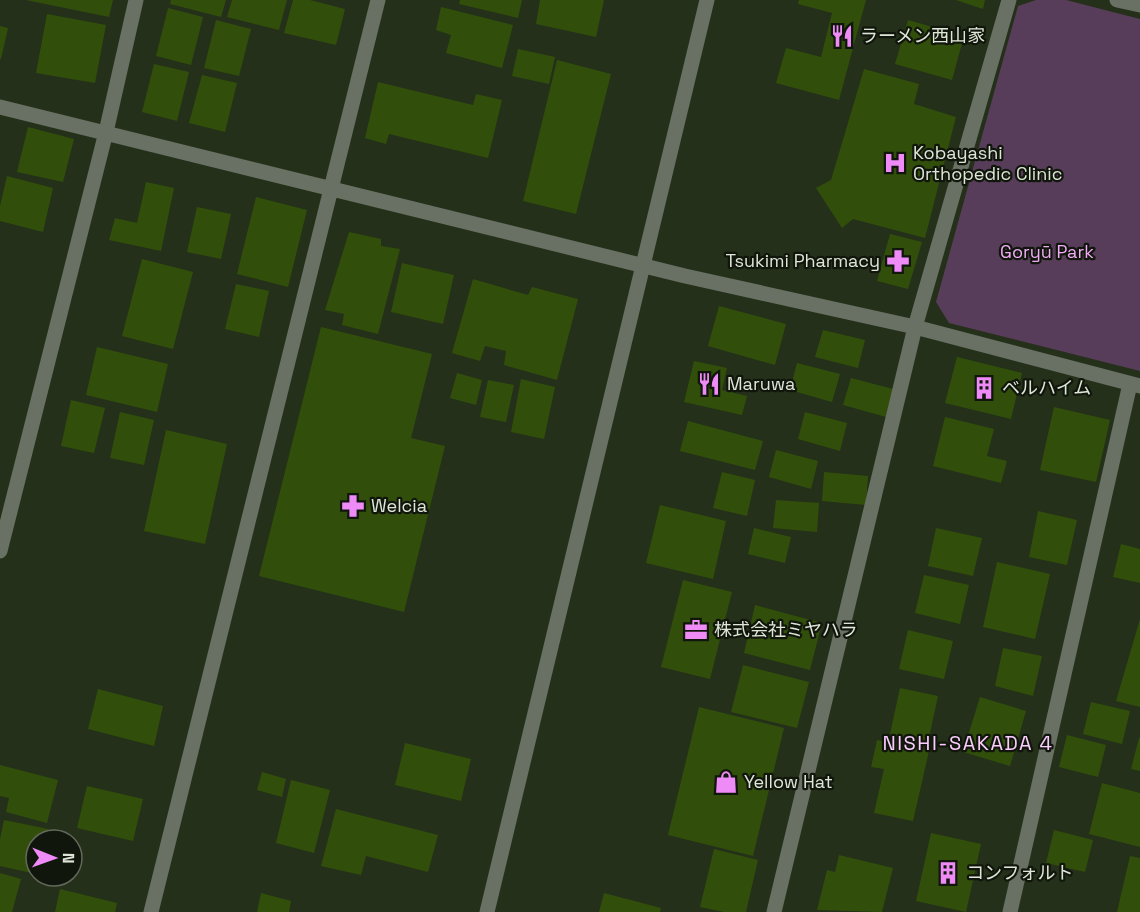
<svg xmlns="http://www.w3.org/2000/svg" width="1140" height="912" viewBox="0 0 1140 912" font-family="'Space Grotesk','Noto Sans JP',sans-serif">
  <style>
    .green { fill: #583d5a }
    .building { fill: #314f0b }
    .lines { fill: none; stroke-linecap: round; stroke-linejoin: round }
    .minor { stroke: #697064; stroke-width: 15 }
    .labels { text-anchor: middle; stroke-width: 4.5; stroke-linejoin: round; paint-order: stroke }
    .poi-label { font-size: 18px; fill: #dee6d7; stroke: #11160c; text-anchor: start }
    .park-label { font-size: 18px; fill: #f1abf7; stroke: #11160c }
    .neighbourhood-label { font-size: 20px; letter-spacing: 1.5px; fill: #facdfd; stroke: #11160c }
  </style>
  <rect width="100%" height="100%" fill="#243019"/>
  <path class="green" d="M1036 0H1066L1140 19V371L949 323 936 302 1018 6Z"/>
  <path class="building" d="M26 0H113L109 17Z
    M171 0H226L221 17 170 4Z
    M232 0H287L279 30 227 17Z
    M293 0H310L345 9 336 45 284 33Z
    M460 0H522L518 18 459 4Z
    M540 0H604L596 37 536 24Z
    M799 0H866L839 100 776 83 786 48 821 57 832 13 798 4Z
    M956 0H985L983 9Z
    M441 7 513 25 502 68 446 53 451 35 436 30Z
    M168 8 203 17 191 65 156 56Z
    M47 14 106 25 95 83 36 73Z
    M216 20 251 29 239 76 204 68Z
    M908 20 964 36 952 80 895 64Z
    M0 26 8 28 1 59H0Z
    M518 49 555 57 549 84 512 76Z
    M557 60 611 74 576 214 523 201Z
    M154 64 189 72 177 121 142 112Z
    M864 69 919 84 914 104 956 117 925 238 853 219 842 228 816 188 831 180Z
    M202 75 237 83 225 132 189 123Z
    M378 82 473 105 476 94 502 100 488 158 389 134 386 144 365 138Z
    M28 127 74 139 63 182 17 172Z
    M7 176 53 188 43 232 0 221V206Z
    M146 182 174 188 161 251 109 240 115 218 137 223Z
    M256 197 307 210 288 287 237 274Z
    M197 207 231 214 221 259 187 252Z
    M349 232 381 239V246L400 249 378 334 342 325 344 314 325 310Z
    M890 234 922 242 908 289 877 281Z
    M142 259 193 272 173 349 122 336Z
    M402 263 454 275 443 324 391 312Z
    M473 279 528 295 532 287 578 299 557 380 504 365 506 351 485 346 480 361 452 353Z
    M236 284 269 291 259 337 225 329Z
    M719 306 786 324 775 365 708 346Z
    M321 327 432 354 411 438 445 446 404 612 259 576Z
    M823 330 865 340 858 368 815 357Z
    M97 347 168 364 157 412 86 395Z
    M957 357 1022 373 1011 419 945 403Z
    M694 361 727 368 722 390 747 396 742 415 684 402Z
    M797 363 840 374 832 402 790 390Z
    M457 373 482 380 476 405 450 398Z
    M851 378 893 389 886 417 843 405Z
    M521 379 555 387 544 439 511 432Z
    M488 380 514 385 506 422 480 417Z
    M71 400 105 408 94 453 61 446Z
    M1054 407 1110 420 1096 482 1040 470Z
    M120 412 154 420 144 465 110 458Z
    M805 412 847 423 840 451 798 439Z
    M945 417 994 429 987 456 1007 461 1001 483 933 466Z
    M688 421 763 441 755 470 680 451Z
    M166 430 227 444 205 544 144 531Z
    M776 450 818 461 811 489 769 477Z
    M722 472 755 480 747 516 713 508Z
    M824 472 868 476 866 505 822 501Z
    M776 500 819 503 817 532 773 528Z
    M660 505 726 521 713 579 646 563Z
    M1038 511 1077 520 1067 565 1029 557Z
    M754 528 791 537 785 563 748 554Z
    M936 528 982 538 973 576 928 566Z
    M1121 544 1140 549V583L1113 577Z
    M997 562 1050 574 1035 639 983 627Z
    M924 575 969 585 960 624 915 613Z
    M683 580 732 592 710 679 661 667Z
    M755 605 822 623 810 670 744 653Z
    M1140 619V707L1116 701Z
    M908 630 953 641 944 679 899 669Z
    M1003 648 1042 656 1033 696 995 686Z
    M743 665 809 682 797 728 731 712Z
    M900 688 938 696 928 742 890 734Z
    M98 689 163 706 154 746 88 729Z
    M980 697 1026 711 1010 766 963 752Z
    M1091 702 1130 711 1122 744 1083 734Z
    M699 707 784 728 753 856 668 835Z
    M1067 735 1106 745 1098 777 1059 767Z
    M1139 738H1140V771L1131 769Z
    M877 740 929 751 913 821 874 813 884 769 871 767Z
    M405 743 471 759 461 801 395 785Z
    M0 765 58 780 47 823 6 812 9 798 0 796Z
    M262 772 286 779 282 797 257 790Z
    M291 780 330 790 314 853 276 843Z
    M1102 783 1140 793V847L1089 834Z
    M87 786 143 799 133 841 77 828Z
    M336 809 438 835 428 872 366 856 361 875 321 866Z
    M4 820 48 829 45 840H36V874L0 866V839Z
    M1054 830 1093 840 1085 872 1046 863Z
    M931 833 981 844 966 912 916 901Z
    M714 849 758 860 746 912H724L700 907Z
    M839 855 893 868 882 912 817 910 827 870 835 872Z
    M1130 856 1140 858V912H1117Z
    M0 873 21 879 12 912H0Z
    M60 889 117 903 115 912H55Z
    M261 893 291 901 289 912H257Z
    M604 893 661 908 660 912H599Z"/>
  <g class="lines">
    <path class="minor" d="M1117 0 1140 5
      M0 107 685 276 915 327 1140 386
      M0 551 106 132 136 0
      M151 912 378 0
      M487 912 707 0
      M774 912 915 327 1009 0
      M1010 912 1130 384"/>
  </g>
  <defs>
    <g id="restaurant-bare" transform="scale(1.8)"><path d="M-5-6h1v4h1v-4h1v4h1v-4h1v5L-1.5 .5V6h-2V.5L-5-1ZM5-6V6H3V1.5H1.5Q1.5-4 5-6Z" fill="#ef8bf7" stroke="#11160c" stroke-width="2.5" paint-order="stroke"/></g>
    <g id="hospital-bare" transform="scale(1.8)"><path d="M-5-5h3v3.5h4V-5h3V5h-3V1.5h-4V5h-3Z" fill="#ef8bf7" stroke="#11160c" stroke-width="2.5" paint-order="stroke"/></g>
    <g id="pharmacy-bare" transform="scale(1.8)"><path d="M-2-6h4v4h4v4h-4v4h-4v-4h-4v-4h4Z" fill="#ef8bf7" stroke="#11160c" stroke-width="2.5" paint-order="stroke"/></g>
    <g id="building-bare" transform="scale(1.8)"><path d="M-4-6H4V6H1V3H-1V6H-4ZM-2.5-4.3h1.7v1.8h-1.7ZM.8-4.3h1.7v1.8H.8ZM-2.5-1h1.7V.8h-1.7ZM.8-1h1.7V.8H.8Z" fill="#ef8bf7" stroke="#11160c" stroke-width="2.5" paint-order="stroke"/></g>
    <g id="office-bare" transform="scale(1.8)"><path d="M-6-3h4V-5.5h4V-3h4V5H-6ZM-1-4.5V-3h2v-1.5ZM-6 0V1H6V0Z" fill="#ef8bf7" stroke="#11160c" stroke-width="2.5" paint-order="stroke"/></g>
    <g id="shop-bare" transform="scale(1.8)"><path d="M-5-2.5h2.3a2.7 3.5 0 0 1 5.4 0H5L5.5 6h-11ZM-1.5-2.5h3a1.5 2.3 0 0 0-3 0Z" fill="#ef8bf7" stroke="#11160c" stroke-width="2.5" paint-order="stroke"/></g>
  </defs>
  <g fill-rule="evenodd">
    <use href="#restaurant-bare" x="842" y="36"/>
    <use href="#hospital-bare" x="895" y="163"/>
    <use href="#pharmacy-bare" x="898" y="261"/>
    <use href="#restaurant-bare" x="709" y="384"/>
    <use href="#building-bare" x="984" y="388"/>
    <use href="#pharmacy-bare" x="353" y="506"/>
    <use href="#office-bare" x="696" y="630"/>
    <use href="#shop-bare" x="726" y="782"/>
    <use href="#building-bare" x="948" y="873"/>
  </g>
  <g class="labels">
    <g class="poi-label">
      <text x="860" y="42">ラーメン西山家</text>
      <text x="913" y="159">Kobayashi<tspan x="913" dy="21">Orthopedic Clinic</tspan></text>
      <text x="880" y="267" text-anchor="end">Tsukimi Pharmacy</text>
      <text x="727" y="390">Maruwa</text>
      <text x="1002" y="394">ベルハイム</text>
      <text x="371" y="512">Welcia</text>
      <text x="714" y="636">株式会社ミヤハラ</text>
      <text x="744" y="788">Yellow Hat</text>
      <text x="966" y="879">コンフォルト</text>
    </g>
    <g class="park-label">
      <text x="1047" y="258">Goryū Park</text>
    </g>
    <g class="neighbourhood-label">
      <text x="968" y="750">NISHI-SAKADA 4</text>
    </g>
  </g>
  <g transform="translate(54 858) rotate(91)"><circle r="28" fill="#11160c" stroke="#63695d" stroke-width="1.5"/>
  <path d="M0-4.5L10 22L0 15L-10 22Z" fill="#ef8bf7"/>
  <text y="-9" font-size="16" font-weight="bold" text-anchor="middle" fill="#dee6d7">N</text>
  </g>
</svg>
